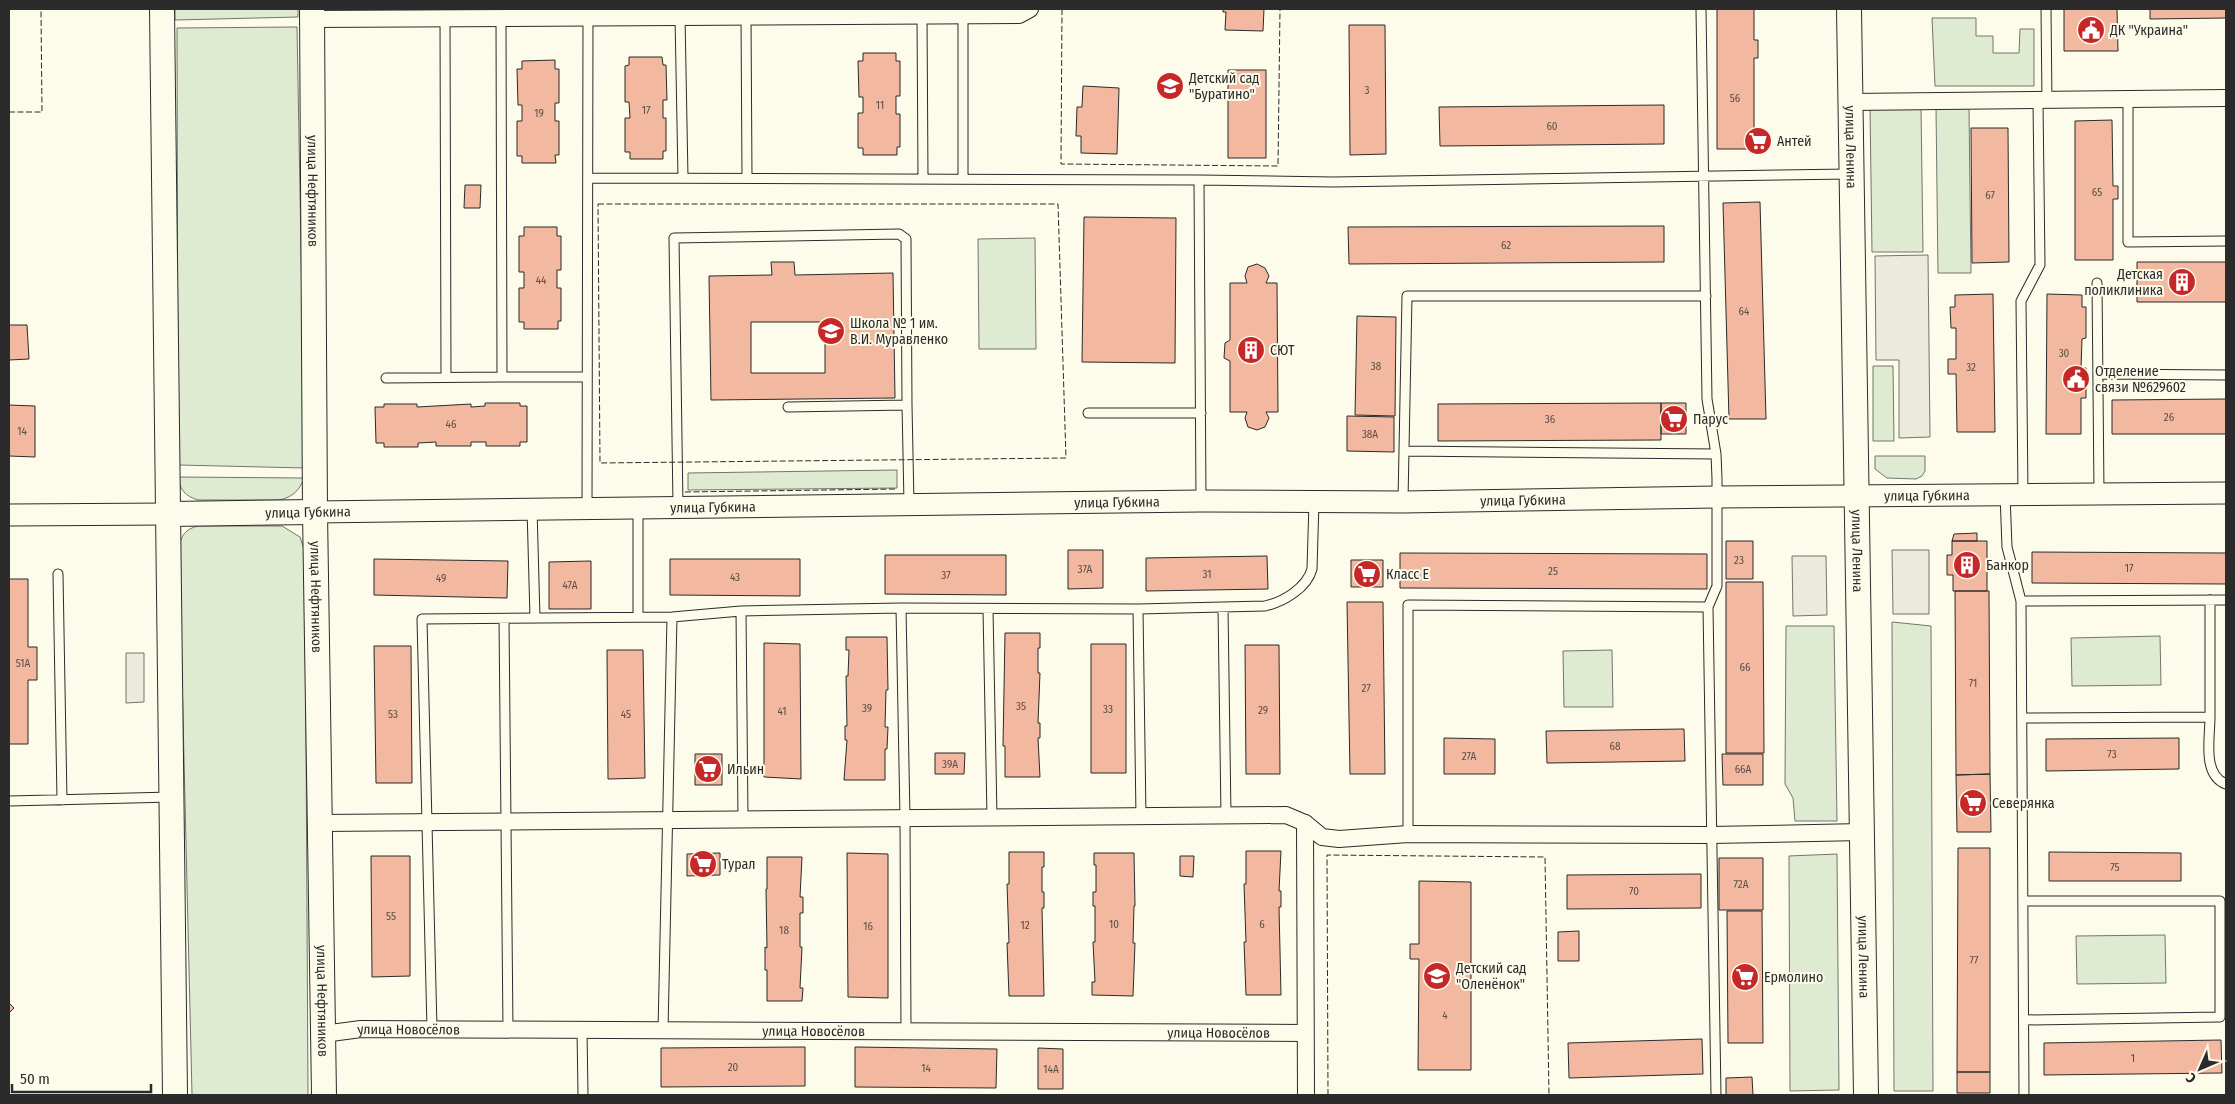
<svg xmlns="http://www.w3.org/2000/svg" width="2235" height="1104" viewBox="0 0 2235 1104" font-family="'Fira Sans Condensed',sans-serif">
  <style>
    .green { fill: #deebd1; stroke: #74746e }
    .parking { fill: #eceadb; stroke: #74746e }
    .building { fill: #f2b8a0; stroke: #2b2b2b; fill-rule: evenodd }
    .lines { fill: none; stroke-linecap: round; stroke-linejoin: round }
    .service-casing { stroke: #2b2b2b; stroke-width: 11 }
    .minor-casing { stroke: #2b2b2b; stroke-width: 18 }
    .tertiary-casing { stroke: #2b2b2b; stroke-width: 23 }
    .secondary-casing { stroke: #2b2b2b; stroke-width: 26 }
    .service { stroke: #fdfbea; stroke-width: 9 }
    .minor { stroke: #fdfbea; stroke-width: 16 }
    .tertiary { stroke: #fdfbea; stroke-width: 21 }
    .secondary { stroke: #fdfbea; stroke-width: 24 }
    .fence { stroke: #2b2b2b; stroke-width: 1; stroke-dasharray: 6 2.5; stroke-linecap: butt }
    .labels { text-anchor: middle; stroke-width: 4; stroke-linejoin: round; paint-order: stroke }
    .number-label { font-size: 11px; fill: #5d4e48 }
    .poi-label { font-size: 14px; fill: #2b2b2b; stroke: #fdfbea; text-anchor: start }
    .street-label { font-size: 14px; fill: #2b2b2b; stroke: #fdfbea }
  </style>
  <rect width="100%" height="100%" fill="#fdfbea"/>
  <path class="green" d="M175 9H298V17L175 20Z
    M1932 18H1976V36H1993V53H2019L2020 29H2034V86H1935Z
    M297 27 305 468 178 465 177 28Z
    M1921 107 1923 252H1872L1870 108Z
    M1936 108H1969L1971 273H1938Z
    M1035 238 1036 349H979L978 239Z
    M1873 366H1893L1894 441H1873Z
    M1875 456H1925V471L1922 476 1916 479 1887 478 1875 469Z
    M897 470V488L688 490V473Z
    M178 477 304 478C299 491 293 497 279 500H198C185 496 180 490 178 477Z
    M198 526H282L300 537 305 552 308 1095H192L179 548C181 536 185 529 198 526Z
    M1892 622 1931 626 1933 1091H1894Z
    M1786 626H1834L1837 821H1795L1793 798 1785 784Z
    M2160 636 2161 685 2072 686 2071 638Z
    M1612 650 1613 707H1564L1563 651Z
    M1837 854 1839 1090 1790 1091 1789 856Z
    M2165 935 2166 983 2077 984 2076 936Z"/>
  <path class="parking" d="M1928 255 1930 437 1899 438V360H1876L1875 256Z
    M1892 550H1929V614H1893Z
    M1792 556H1826L1827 615 1793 616Z
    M126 653H144V702L126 703Z"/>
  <path class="building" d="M1223 9H1264L1263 31 1225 30 1226 12H1223Z
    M1717 9H1754V40H1758V58H1754V138H1763V146H1754V149H1717Z
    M2064 9H2117L2118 51H2064Z
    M2150 9H2226V18L2150 19Z
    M1349 25H1385L1386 154 1350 155Z
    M863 53H896V61H900V96H896V114H900V147H897V155H863V148H858V113H863V97H859L858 61H863Z
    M629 57H662L663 65H666L667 100H663V118H666V151H663V159H630V152H625V118H630L629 102H625V66L629 65Z
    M555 60V69H559V103H555V121H559V155H555L556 163H522V156H517V121H522V105H518L517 69H522V61Z
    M1228 70H1266V158H1228Z
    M1083 86 1119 88 1117 154 1081 153V136H1076L1077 107H1082Z
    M1664 105V144L1440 146 1439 107Z
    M2112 120 2113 186H2118V199H2113V260H2075V121Z
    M1971 128H2008L2009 262 1972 263Z
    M465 185H481L480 208H464Z
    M1760 202 1766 419H1729L1723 203Z
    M1084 217 1176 218 1175 363 1082 362Z
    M1664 226V262L1349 264 1348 227Z
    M524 227H557V236H561V270H557V288H561V321H558V329H524V322H519V288H524V272H519V236H524Z
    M771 262H794L795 275 893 273 895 398 711 400 709 276 772 275ZM751 322H825V373H751Z
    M2137 262H2226V302H2137Z
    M1257 264 1265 268 1269 276 1266 283H1277L1278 412H1266L1269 418 1265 427 1257 430 1248 427 1245 418 1247 412H1230V361L1224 358 1225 343 1230 340V283H1247L1245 276 1248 267Z
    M1993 294 1995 432H1957L1956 374H1948V359H1956V328H1951L1950 307H1955V295Z
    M2047 294 2082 295V307H2086V338L2082 339 2081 368H2086V398H2081V434H2046Z
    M1357 316 1396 317 1395 416 1355 415Z
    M9 325H27L29 359 9 360Z
    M2226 399V434H2112V400Z
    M485 403H520V406H527V442H520V446H486V442H471V446H436V442L418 443V447H384V443H376L375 407H384V404H417V407L471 404V407L485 406Z
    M1661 403V440L1438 441V404Z
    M1661 403H1686V434H1661Z
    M9 405 35 406V457L9 456Z
    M1347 416 1394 417V452L1347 451Z
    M1977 533V541H1952L1954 534Z
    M1726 541H1753V579H1726Z
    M1952 541H1987V591H1953V575H1947V555H1952Z
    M1068 550H1103V588L1068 589Z
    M2032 552 2226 553V584L2032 583Z
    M1400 553 1707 554V589L1400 588Z
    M885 555H1006V595L885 594Z
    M1267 556 1268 589 1146 591V558Z
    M374 559 508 561 507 598 374 595Z
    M670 559H800V596L670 595Z
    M1351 560H1383V587H1351Z
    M591 561V609H549V562Z
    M9 579H28V647H37V680H28V744H9Z
    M1726 582H1763L1764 753H1726Z
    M1955 591H1989L1990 774 1956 775Z
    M1347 602H1383L1385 774H1350Z
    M1005 633H1040V648H1038V673H1040L1038 723H1040V738H1038L1040 777H1005V746H1003Z
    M846 637H887L888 690H886L885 727H888L887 749H885V780H844L847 740H845V726H847L846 676H848L849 650H846Z
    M764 643 800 644 801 779 764 777Z
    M1091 644H1126V773H1091Z
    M1245 645H1279L1280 774H1246Z
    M374 646H411L412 783H376Z
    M607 650H643L645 778 608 779Z
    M1684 729 1685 761 1547 763 1546 731Z
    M1444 738 1495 739V774H1444Z
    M2179 738V769L2046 771V739Z
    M935 753H965L964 774H935Z
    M695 754H722V785H695Z
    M1722 754H1763V785H1723Z
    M1990 774 1991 832H1957L1956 775Z
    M1958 848H1990V1072H1957Z
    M1246 851H1281L1279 891H1281V907H1279L1281 995H1246L1244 942H1246L1244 884H1246Z
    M1009 852H1044V867H1042V892H1044V908H1042L1044 996H1009L1007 943H1009L1007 884H1009Z
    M2049 852 2181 853V881H2049Z
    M720 853V875L687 876V854Z
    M847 853 888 854V998L848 997Z
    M1094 853H1134L1135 906H1134L1133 943H1135L1133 996 1092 995V982H1095L1093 942H1095V906H1093V892H1096V865H1094Z
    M371 856H410V976L372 977Z
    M1180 856H1194L1193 877 1180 876Z
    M767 857H802L800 897H803V913H800V947H802L800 988H803L802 1001H767V970H765V947L767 948 766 889H767Z
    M1719 858H1763V910H1719Z
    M1701 874V908L1567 909V875Z
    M1419 881 1471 882V1070H1418L1419 959H1410V944H1419Z
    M1727 911H1762L1763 1043H1728Z
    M1579 931V961H1558V932Z
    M9 1003 14 1008 9 1013Z
    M1702 1039 1703 1074 1569 1078 1568 1043Z
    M2221 1040 2222 1073 2044 1075V1043Z
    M805 1047V1086L661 1087V1048Z
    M855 1047 997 1049 996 1088 855 1087Z
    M1038 1048 1063 1049V1089H1038Z
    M1957 1072H1990V1093H1957Z
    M1752 1077 1753 1095H1726V1078Z"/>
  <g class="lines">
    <g class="service-casing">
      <path id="service" d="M1701 9 1707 399 1716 454 1717 479V586L1708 607 1716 1095
        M2046 9 2047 102
        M922 14 923 179
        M963 14V179
        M680 16 683 178
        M746 16 747 178
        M445 19 446 377
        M2128 100V242L2226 241
        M588 178 1199 180
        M2097 283 2099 493
        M2099 374 2226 375
        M502 377H587
        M386 378 502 377 501 19
        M907 405 909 504
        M1088 413H1201
        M1404 451 1716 454
        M2005 494 2007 547 2021 601 2024 1095
        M2023 494 2021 301 2040 265 2038 102
        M1201 500 1199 180 1333 182 1850 174
        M1403 501 1407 296H1706
        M678 506 674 238 899 234 906 239 907 405 788 407
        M587 507 588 17
        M532 508 535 618
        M58 574 62 800
        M2021 601 2226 600
        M1223 607 1226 816
        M901 608 905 818 906 1032
        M988 609 992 817
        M1138 609 1141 817
        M741 611 743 819
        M638 617V507
        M504 619 508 1030
        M2210 717C2210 738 2202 775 2226 784
        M2022 718 2210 717V600
        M9 801 172 797
        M1408 834V605L1708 607
        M2023 901H2220V1017L2024 1020
        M432 1029 422 619 672 617 741 611 901 608 1138 609 1265 606C1283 602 1307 588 1312 569L1314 502
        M582 1030 583 1095
        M663 1031 672 617"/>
    </g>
    <g class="minor-casing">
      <g id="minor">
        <path d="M312 19 1019 15 1030 9"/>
        <path d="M1850 102 2226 98"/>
        <path d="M319 823 1286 815 1305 823 1322 837 1339 839 1408 834 1711 835 1862 832"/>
        <path d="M1305 823 1306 1095"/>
        <path id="s1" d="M323 1034 361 1029 1305 1033"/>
      </g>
    </g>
    <g class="tertiary-casing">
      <g id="tertiary">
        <path id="s2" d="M315 512 1201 501 1403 502 1717 497 2226 493"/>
        <path d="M9 515 168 514"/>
      </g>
    </g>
    <g class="secondary-casing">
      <g id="secondary">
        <path d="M162 9 175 1095"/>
        <path id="s3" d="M312 9 315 512 324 1095"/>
        <path id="s4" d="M1849 9 1866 1095"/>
        <path d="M168 514 315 512"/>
      </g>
    </g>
    <use href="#service" class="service"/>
    <use href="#minor" class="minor"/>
    <use href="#tertiary" class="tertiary"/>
    <use href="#secondary" class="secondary"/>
    <path class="fence" d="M1062 9 1061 164 1278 166 1280 9
      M9 112H42L41 9
      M598 204H1058L1066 458 600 463Z
      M685 492 897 489
      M1328 1095 1327 855 1545 857 1549 1095"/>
  </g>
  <defs>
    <g id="civic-disc" transform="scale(1.4375)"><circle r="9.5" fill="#c62828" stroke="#fdfbea"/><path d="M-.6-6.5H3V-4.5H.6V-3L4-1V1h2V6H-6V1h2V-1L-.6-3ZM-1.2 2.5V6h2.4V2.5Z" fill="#fff"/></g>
    <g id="school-disc" transform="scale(1.4375)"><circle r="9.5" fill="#c62828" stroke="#fdfbea"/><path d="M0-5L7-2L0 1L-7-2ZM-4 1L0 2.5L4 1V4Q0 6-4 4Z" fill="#fff"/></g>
    <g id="supermarket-disc" transform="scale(1.4375)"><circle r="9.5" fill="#c62828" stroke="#fdfbea"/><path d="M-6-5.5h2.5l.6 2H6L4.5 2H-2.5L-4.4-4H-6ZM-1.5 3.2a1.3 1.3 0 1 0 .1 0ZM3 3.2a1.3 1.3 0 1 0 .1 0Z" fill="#fff"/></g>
    <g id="building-disc" transform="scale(1.4375)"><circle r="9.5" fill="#c62828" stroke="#fdfbea"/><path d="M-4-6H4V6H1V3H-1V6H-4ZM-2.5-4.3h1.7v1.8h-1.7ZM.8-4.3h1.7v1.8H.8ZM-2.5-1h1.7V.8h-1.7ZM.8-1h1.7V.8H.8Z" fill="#fff"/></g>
  </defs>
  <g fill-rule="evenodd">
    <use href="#civic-disc" x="2091" y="30"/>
    <use href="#school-disc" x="1170" y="86"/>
    <use href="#supermarket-disc" x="1758" y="141"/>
    <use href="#building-disc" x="2182" y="282"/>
    <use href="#school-disc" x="831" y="331"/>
    <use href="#building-disc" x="1251" y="350"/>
    <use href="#civic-disc" x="2076" y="379"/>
    <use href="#supermarket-disc" x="1674" y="419"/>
    <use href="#building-disc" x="1967" y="565"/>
    <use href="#supermarket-disc" x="1367" y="574"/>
    <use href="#supermarket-disc" x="708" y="769"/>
    <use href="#supermarket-disc" x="1973" y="803"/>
    <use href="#supermarket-disc" x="703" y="864"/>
    <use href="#school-disc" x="1437" y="976"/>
    <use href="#supermarket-disc" x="1745" y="977"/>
  </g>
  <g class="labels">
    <g class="number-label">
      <text x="1367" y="94">3</text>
      <text x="1735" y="102">56</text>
      <text x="880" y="109">11</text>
      <text x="646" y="114">17</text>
      <text x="539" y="117">19</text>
      <text x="1552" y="130">60</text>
      <text x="2097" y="196">65</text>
      <text x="1990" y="199">67</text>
      <text x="1506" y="249">62</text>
      <text x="541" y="284">44</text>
      <text x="1744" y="315">64</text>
      <text x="2064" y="357">30</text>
      <text x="1376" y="370">38</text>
      <text x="1971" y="371">32</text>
      <text x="2169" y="421">26</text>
      <text x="1550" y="423">36</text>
      <text x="451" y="428">46</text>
      <text x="22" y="435">14</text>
      <text x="1370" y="438">38А</text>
      <text x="1739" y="564">23</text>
      <text x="2129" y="572">17</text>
      <text x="1085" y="573">37А</text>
      <text x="1553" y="575">25</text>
      <text x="1207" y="578">31</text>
      <text x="946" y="579">37</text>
      <text x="735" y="581">43</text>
      <text x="441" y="582">49</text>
      <text x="570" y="589">47А</text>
      <text x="23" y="667">51А</text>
      <text x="1745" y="671">66</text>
      <text x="1973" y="687">71</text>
      <text x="1366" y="692">27</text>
      <text x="1021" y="710">35</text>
      <text x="867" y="712">39</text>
      <text x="1108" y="713">33</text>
      <text x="1263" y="714">29</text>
      <text x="782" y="715">41</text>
      <text x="393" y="718">53</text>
      <text x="626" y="718">45</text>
      <text x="1615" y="750">68</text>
      <text x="2112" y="758">73</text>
      <text x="1469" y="760">27А</text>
      <text x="950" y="768">39А</text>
      <text x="1743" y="773">66А</text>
      <text x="2115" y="871">75</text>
      <text x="1741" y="888">72А</text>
      <text x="1634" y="895">70</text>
      <text x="391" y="920">55</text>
      <text x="1114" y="928">10</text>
      <text x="1262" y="928">6</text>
      <text x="1025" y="929">12</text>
      <text x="868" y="930">16</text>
      <text x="784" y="934">18</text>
      <text x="1974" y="964">77</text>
      <text x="1445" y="1019">4</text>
      <text x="2133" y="1062">1</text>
      <text x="733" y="1071">20</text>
      <text x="926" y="1072">14</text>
      <text x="1051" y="1073">14А</text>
    </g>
    <g class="poi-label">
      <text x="2110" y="35">ДК "Украина"</text>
      <text x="1189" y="83">Детский сад<tspan x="1189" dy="16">"Буратино"</tspan></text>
      <text x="1777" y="146">Антей</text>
      <text x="2163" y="279" text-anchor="end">Детская<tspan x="2163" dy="16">поликлиника</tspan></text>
      <text x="850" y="328">Школа № 1 им.<tspan x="850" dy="16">В.И. Муравленко</tspan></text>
      <text x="1270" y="355">СЮТ</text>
      <text x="2095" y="376">Отделение<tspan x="2095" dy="16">связи №629602</tspan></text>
      <text x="1693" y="424">Парус</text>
      <text x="1986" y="570">Банкор</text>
      <text x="1386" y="579">Класс Е</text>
      <text x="727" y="774">Ильин</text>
      <text x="1992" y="808">Северянка</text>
      <text x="722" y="869">Турал</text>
      <text x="1456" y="973">Детский сад<tspan x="1456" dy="16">"Оленёнок"</tspan></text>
      <text x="1764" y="982">Ермолино</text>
    </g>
    <g class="street-label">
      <text dy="5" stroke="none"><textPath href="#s4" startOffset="138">улица Ленина</textPath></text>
      <text dy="5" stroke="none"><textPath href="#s3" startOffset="182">улица Нефтяников</textPath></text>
      <text dy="5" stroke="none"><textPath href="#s2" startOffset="1612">улица Губкина</textPath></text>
      <text dy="5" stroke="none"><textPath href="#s2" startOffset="1208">улица Губкина</textPath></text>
      <text dy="5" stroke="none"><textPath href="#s2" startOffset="802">улица Губкина</textPath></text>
      <text dy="5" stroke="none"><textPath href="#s2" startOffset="398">улица Губкина</textPath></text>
      <text transform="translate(308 512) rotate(-1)" y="5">улица Губкина</text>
      <text dy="5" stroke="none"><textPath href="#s4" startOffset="542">улица Ленина</textPath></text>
      <text dy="5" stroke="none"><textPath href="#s3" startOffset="588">улица Нефтяников</textPath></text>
      <text dy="5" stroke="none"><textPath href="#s4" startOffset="948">улица Ленина</textPath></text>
      <text dy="5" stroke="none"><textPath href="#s3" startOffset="992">улица Нефтяников</textPath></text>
      <text dy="5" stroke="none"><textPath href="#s1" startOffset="86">улица Новосёлов</textPath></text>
      <text dy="5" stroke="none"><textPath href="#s1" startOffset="491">улица Новосёлов</textPath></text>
      <text dy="5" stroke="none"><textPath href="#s1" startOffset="896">улица Новосёлов</textPath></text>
    </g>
  </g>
  <rect width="2235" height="1104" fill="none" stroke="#2b2b2b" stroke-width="20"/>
  <g transform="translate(2200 1069) rotate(225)" stroke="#fdfbea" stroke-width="4" paint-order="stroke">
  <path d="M0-4L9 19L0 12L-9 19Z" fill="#2b2b2b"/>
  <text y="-8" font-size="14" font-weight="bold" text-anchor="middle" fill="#2b2b2b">С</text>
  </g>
  <path d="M12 1084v8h139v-8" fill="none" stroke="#2b2b2b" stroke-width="2.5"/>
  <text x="20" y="1084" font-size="15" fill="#2b2b2b" stroke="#fdfbea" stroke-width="4" paint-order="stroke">50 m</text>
</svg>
